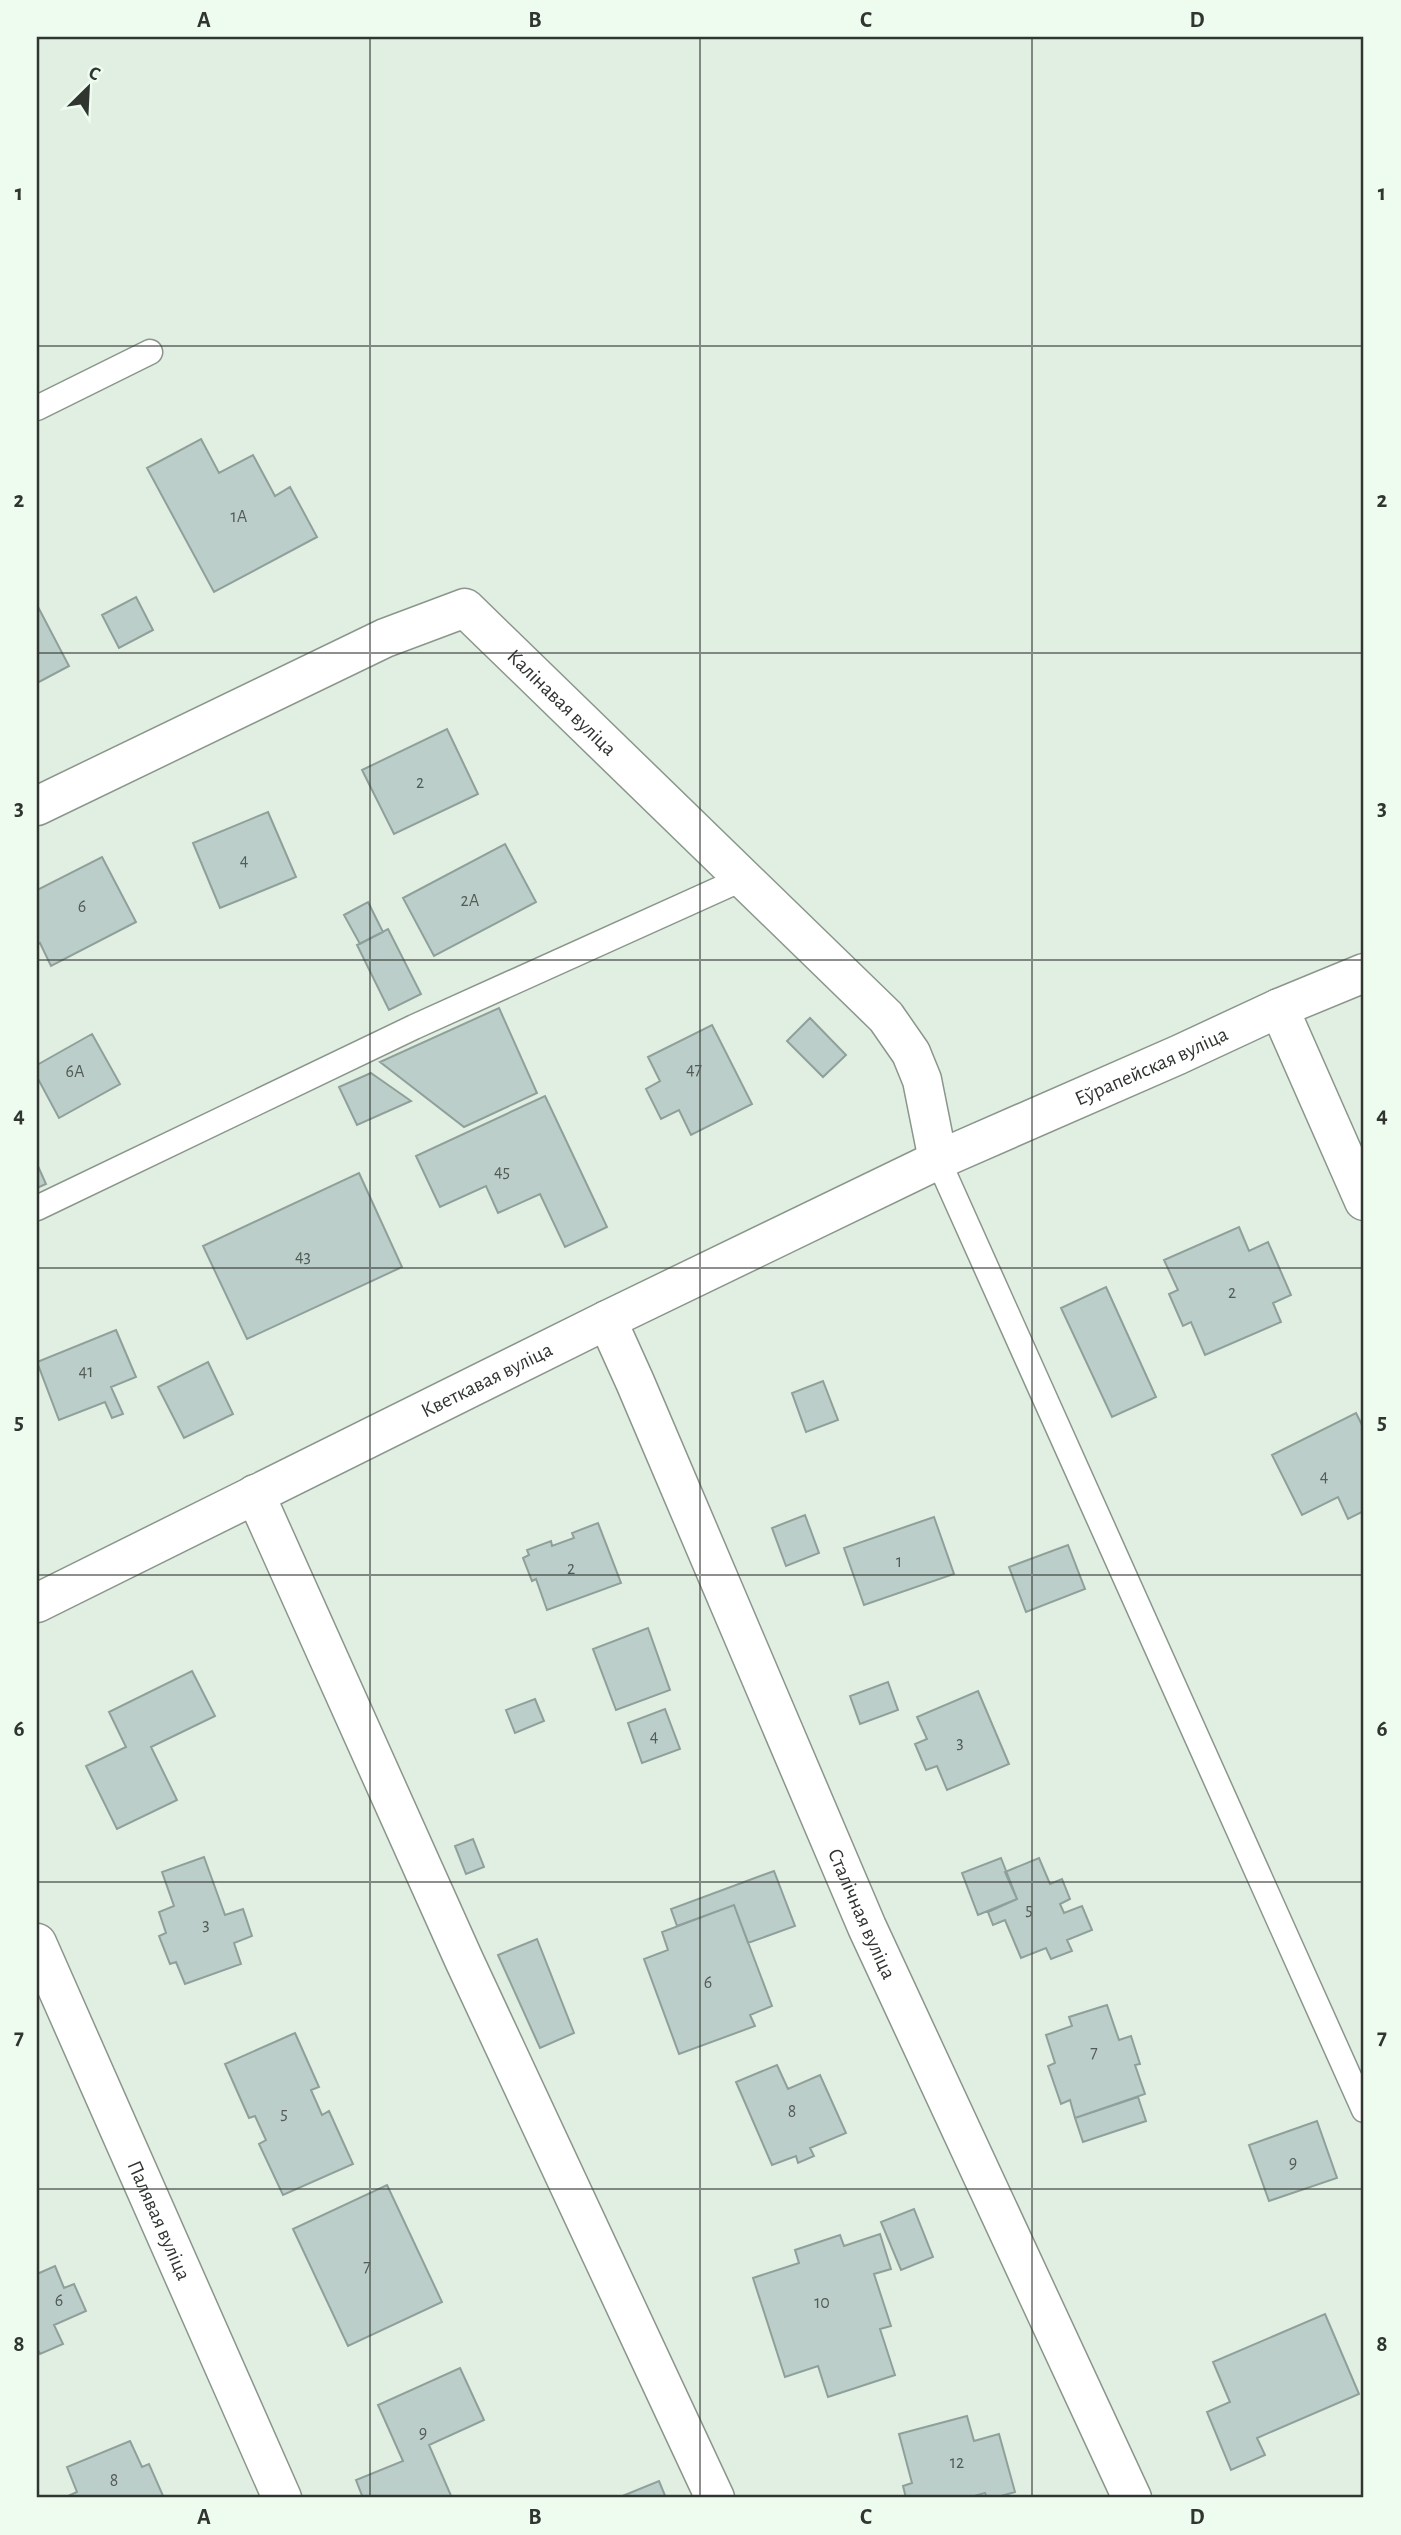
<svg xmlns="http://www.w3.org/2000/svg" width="1401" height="2535" viewBox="0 0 1401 2535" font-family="'Alegreya Sans',sans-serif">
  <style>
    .building { fill: #bccec9; stroke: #8fa09b; stroke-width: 2 }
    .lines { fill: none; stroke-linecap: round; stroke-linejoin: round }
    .service-casing { stroke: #8a968b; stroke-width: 27 }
    .minor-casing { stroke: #8a968b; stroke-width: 41 }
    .tertiary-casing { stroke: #8a968b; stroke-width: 41 }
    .service { stroke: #fff; stroke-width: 24 }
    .minor { stroke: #fff; stroke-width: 38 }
    .tertiary { stroke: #fff; stroke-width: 38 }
    .grid { fill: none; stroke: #303530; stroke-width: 2; stroke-opacity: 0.55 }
    .labels { text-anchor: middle; stroke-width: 7; stroke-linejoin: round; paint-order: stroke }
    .number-label { font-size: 18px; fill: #535b56 }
    .street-label { font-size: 21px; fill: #303530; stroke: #eefbef }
    .neatline { fill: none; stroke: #303530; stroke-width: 2.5 }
    .grid-label { font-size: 23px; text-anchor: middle; font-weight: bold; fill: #303530 }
  </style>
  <rect width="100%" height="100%" fill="#e1eee2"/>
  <path class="building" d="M201 439 219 473 253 455 275 496 290 487 317 537 214 592 147 468Z
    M136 597 153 630 119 648 102 615Z
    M37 605 69 666 37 683Z
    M447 729 478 794 394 834 362 770Z
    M268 812 296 877 220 908 193 843Z
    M505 844 536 902 434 956 403 898Z
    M102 857 136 922 51 966 40 943 37 945V890Z
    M368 902 383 932 360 944 344 915Z
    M388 929 421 994 389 1010 357 945Z
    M499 1008 537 1093 464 1127 380 1062Z
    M810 1018 846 1055 823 1077 787 1041Z
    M712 1025 752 1104 691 1135 679 1110 661 1119 646 1089 660 1081 648 1057Z
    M92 1034 120 1084 59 1118 37 1077V1065Z
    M371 1073 411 1101 357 1125 339 1087Z
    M545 1096 607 1227 565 1247 540 1194 498 1213 486 1186 440 1207 416 1156Z
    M37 1164 46 1184 37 1188Z
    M359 1173 402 1267 247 1339 203 1246Z
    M1239 1227 1249 1251 1268 1242 1291 1295 1273 1303 1281 1322 1205 1355 1191 1322 1183 1326 1169 1294 1178 1290 1164 1260Z
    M1106 1287 1156 1397 1112 1417 1061 1308Z
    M116 1330 136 1377 111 1387 123 1414 112 1418 105 1402 59 1420 37 1362Z
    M208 1362 233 1414 184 1438 158 1387Z
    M823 1381 838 1420 806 1432 792 1393Z
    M1356 1413 1364 1429V1511L1348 1519 1338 1497 1302 1515 1272 1455Z
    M805 1515 819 1553 786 1566 772 1528Z
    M934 1517 954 1574 864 1605 844 1548Z
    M598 1523 621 1583 547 1610 536 1579 532 1581 523 1558 529 1555 527 1550 551 1541 552 1546 574 1538 572 1533Z
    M1068 1545 1085 1589 1026 1612 1009 1567Z
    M648 1628 670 1690 616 1710 593 1649Z
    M192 1671 215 1716 151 1747 177 1800 117 1829 86 1766 126 1747 109 1712Z
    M888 1682 898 1710 860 1724 850 1696Z
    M978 1691 1009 1764 947 1790 937 1766 926 1770 915 1744 927 1739 917 1717Z
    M535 1699 544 1721 515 1733 506 1710Z
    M665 1709 680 1749 642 1763 628 1723Z
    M473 1839 484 1867 466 1874 455 1846Z
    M204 1857 225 1915 243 1909 252 1936 234 1943 241 1964 185 1984 176 1962 170 1964 159 1936 166 1933 159 1912 174 1906 162 1872Z
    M1001 1858 1017 1899 978 1915 962 1873Z
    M1039 1858 1050 1884 1062 1879 1070 1899 1060 1904 1064 1913 1082 1906 1092 1930 1067 1940 1072 1951 1051 1959 1046 1948 1021 1958 1005 1920 993 1925 988 1912 1017 1899 1005 1872Z
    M774 1871 795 1926 748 1943 734 1905 677 1926 671 1909Z
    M734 1905 772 2006 750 2015 755 2026 679 2054 644 1959 668 1950 662 1932Z
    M537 1939 574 2033 540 2048 498 1955Z
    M1107 2005 1119 2040 1131 2036 1140 2064 1135 2065 1145 2094 1075 2118 1070 2100 1061 2104 1048 2066 1055 2063 1046 2035 1072 2026 1069 2017Z
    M295 2033 319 2087 311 2090 322 2115 329 2111 353 2164 283 2195 259 2144 266 2140 255 2116 249 2118 225 2064Z
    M777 2065 788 2089 820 2075 846 2133 810 2148 814 2156 798 2163 796 2156 772 2165 736 2082Z
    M1138 2097 1146 2121 1083 2142 1075 2118Z
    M1317 2121 1337 2178 1269 2201 1249 2145Z
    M387 2185 442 2302 348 2346 293 2229Z
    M914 2209 933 2257 901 2270 881 2222Z
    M880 2234 891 2269 874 2274 891 2326 880 2329 895 2375 828 2397 818 2366 785 2377 753 2278 799 2263 795 2250 840 2235 844 2246Z
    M55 2266 64 2288 74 2284 86 2311 54 2325 63 2344 40 2354 37 2348V2274Z
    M1325 2314 1359 2394 1257 2438 1265 2455 1231 2470 1207 2412 1230 2402 1213 2362Z
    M460 2368 484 2420 429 2445 452 2498H363L356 2480 403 2461 378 2405Z
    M967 2416 974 2441 999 2434 1015 2492 994 2498H987L985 2493 967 2498H906L903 2486 912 2483 899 2434Z
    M130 2441 142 2467 149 2464 164 2498H69L68 2496 77 2492 67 2467Z
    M659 2481 666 2498H620V2497Z"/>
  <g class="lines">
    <g class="service-casing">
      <path id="service" d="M37 408 150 352
        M938 1160 1364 2110
        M37 1208 414 1027 744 878"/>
    </g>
    <g class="minor-casing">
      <g id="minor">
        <path id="s1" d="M37 806 385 638 465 608 886 1017 911 1053 922 1080 938 1160"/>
        <path d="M1279 1008 1364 1201"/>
        <path id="s2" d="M607 1320 635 1382 867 1927 1132 2498"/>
        <path d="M255 1494 464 1960 715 2498"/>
        <path id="s3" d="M37 1943 282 2498"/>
      </g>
    </g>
    <g class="tertiary-casing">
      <g id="tertiary">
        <path id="s4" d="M37 1603 607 1320 938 1160 1178 1055 1279 1008 1364 973"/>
      </g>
    </g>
    <use href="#service" class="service"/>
    <use href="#minor" class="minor"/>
    <use href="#tertiary" class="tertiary"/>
  </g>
  <path class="grid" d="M370 37V2498M700 37V2498M1032 37V2498M37 346H1364M37 653H1364M37 960H1364M37 1268H1364M37 1575H1364M37 1882H1364M37 2189H1364"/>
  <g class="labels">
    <g class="number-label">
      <text x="239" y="522">1А</text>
      <text x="420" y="788">2</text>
      <text x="244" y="866">4</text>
      <text x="470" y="906">2А</text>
      <text x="82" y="912">6</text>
      <text x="694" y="1075">47</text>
      <text x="75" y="1077">6А</text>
      <text x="502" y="1177">45</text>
      <text x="303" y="1262">43</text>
      <text x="1232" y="1298">2</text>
      <text x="86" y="1377">41</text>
      <text x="1324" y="1482">4</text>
      <text x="899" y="1567">1</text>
      <text x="571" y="1574">2</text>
      <text x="654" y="1742">4</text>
      <text x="960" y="1748">3</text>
      <text x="1029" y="1915">5</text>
      <text x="206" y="1930">3</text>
      <text x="708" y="1988">6</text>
      <text x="1094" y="2058">7</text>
      <text x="792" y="2117">8</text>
      <text x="284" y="2119">5</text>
      <text x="1293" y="2168">9</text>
      <text x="367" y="2272">7</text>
      <text x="59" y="2306">6</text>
      <text x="822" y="2308">10</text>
      <text x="423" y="2438">9</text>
      <text x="957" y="2468">12</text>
      <text x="114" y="2486">8</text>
    </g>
    <g class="street-label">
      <text dy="7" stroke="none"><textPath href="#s1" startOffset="607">Калінавая вуліца</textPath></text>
      <text dy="7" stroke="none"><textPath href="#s4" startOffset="1237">Еўрапейская вуліца</textPath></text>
      <text dy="7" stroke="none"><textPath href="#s4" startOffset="502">Кветкавая вуліца</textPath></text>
      <text dy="7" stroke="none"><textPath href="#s2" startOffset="646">Сталічная вуліца</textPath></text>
      <text dy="7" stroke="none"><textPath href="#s3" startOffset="303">Палявая вуліца</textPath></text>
    </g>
  </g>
  <rect width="1401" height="2535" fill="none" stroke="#eefbef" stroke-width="77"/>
  <g transform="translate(88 88) rotate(24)" stroke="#eefbef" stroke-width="5" paint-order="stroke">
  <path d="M0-5L12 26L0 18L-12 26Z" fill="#303530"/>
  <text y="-10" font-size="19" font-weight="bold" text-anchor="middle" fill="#303530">С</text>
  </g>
  <rect x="38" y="38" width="1324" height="2458" class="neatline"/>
  <g class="grid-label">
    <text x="204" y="27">A</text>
    <text x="535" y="27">B</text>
    <text x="866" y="27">C</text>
    <text x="1197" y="27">D</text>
    <text x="19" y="200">1</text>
    <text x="1382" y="200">1</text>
    <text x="19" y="507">2</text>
    <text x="1382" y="507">2</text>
    <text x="19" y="815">3</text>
    <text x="1382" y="815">3</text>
    <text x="19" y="1122">4</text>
    <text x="1382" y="1122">4</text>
    <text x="19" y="1429">5</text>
    <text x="1382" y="1429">5</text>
    <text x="19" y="1736">6</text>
    <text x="1382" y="1736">6</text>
    <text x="19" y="2044">7</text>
    <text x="1382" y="2044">7</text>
    <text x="19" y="2351">8</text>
    <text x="1382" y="2351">8</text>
    <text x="204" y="2524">A</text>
    <text x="535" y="2524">B</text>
    <text x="866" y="2524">C</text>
    <text x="1197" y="2524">D</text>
  </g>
</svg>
